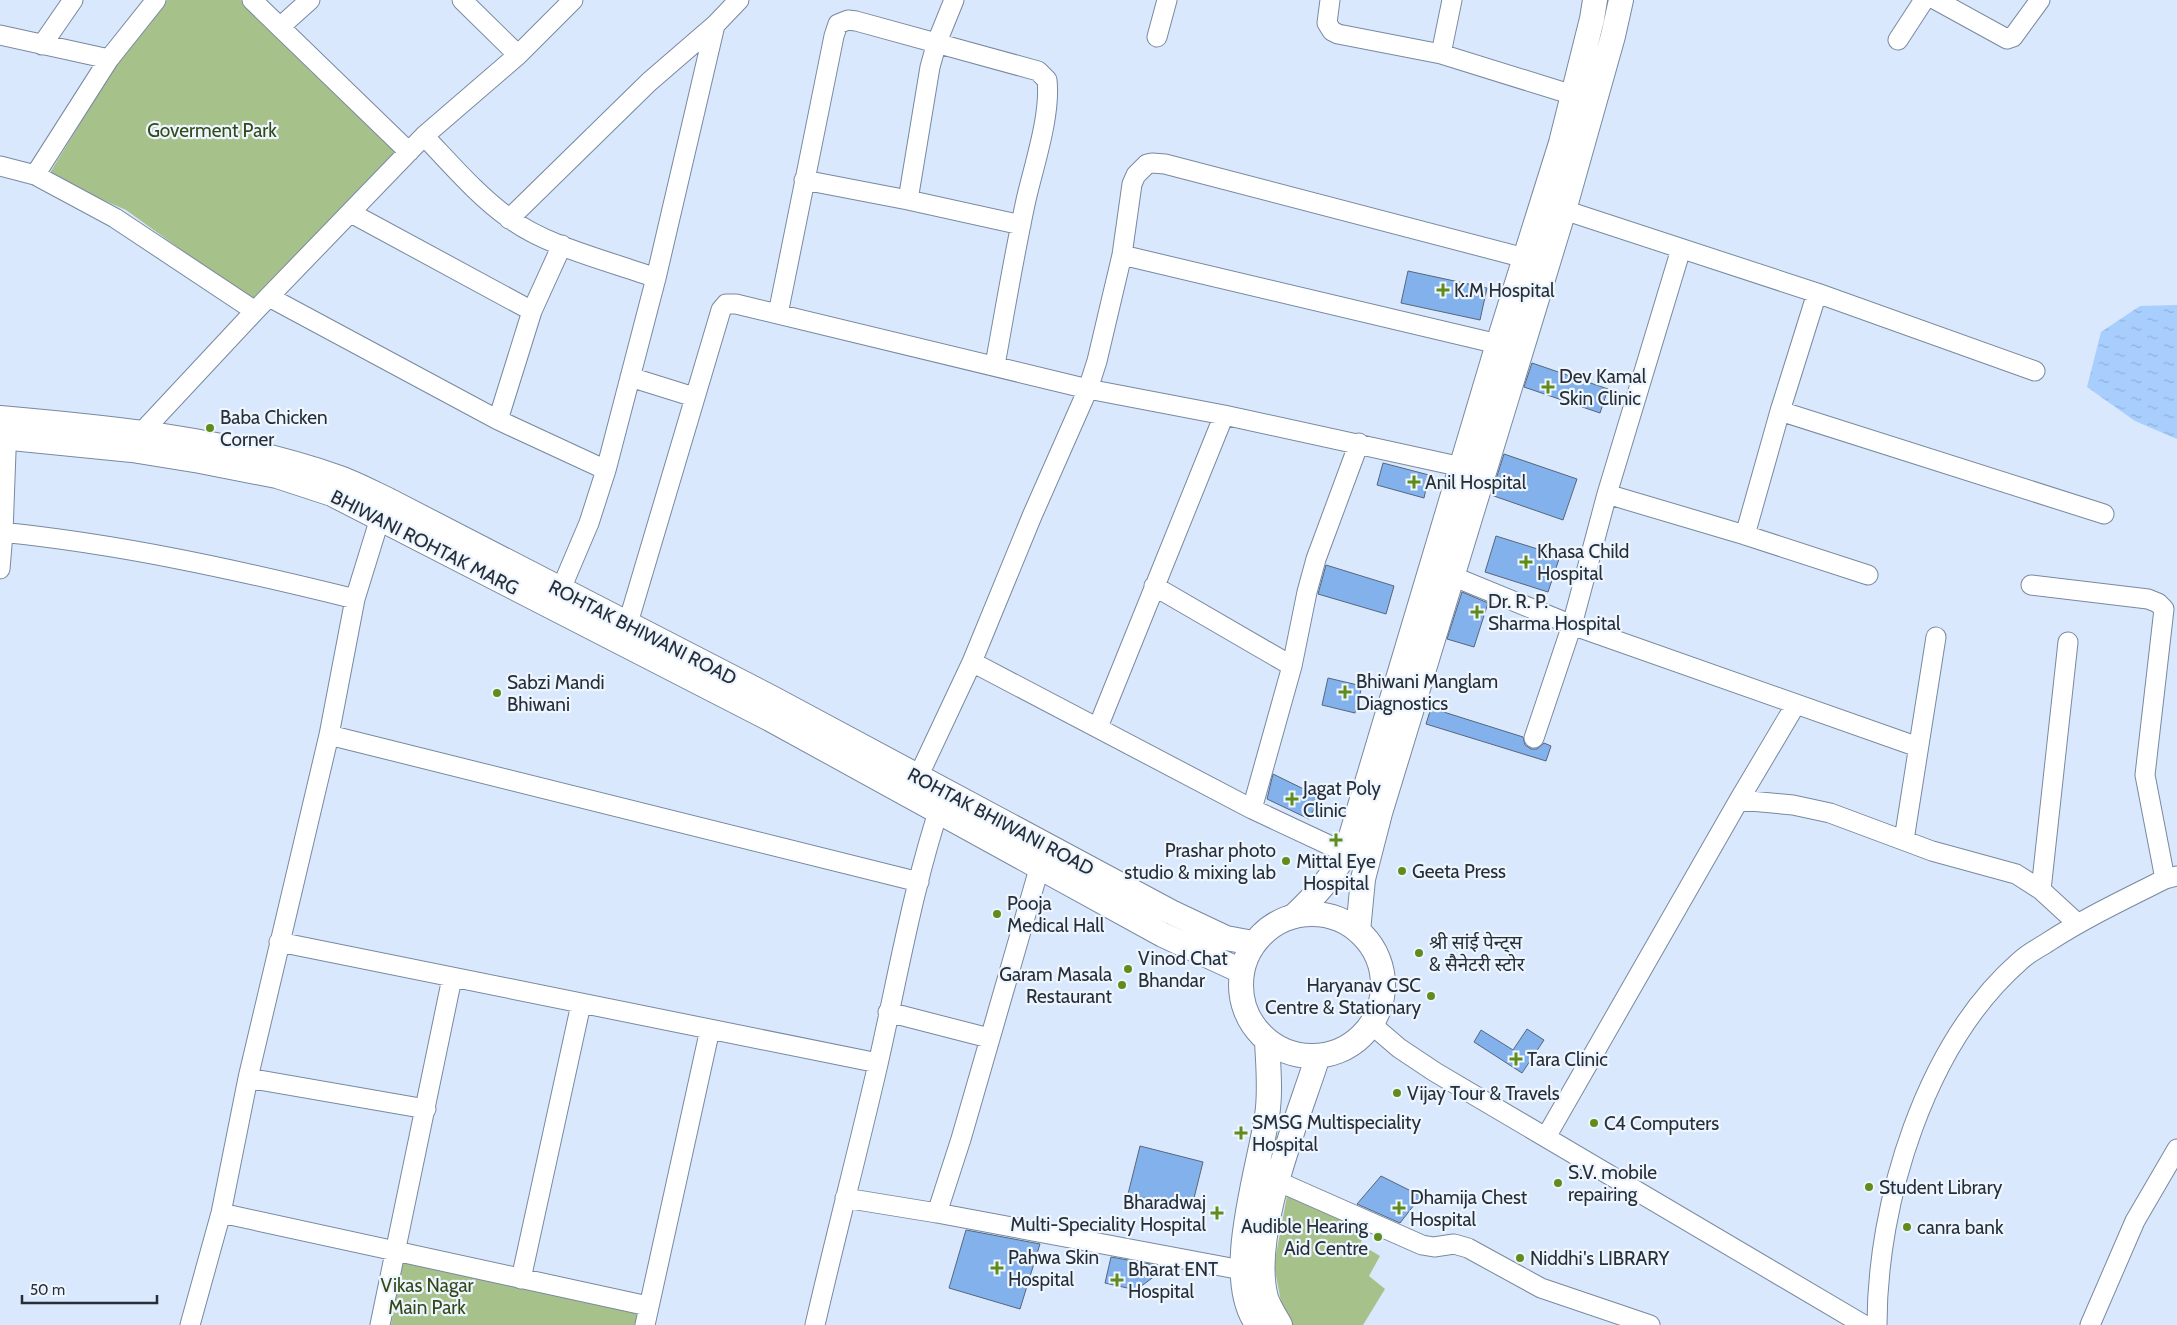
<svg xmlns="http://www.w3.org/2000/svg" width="2177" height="1325" viewBox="0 0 2177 1325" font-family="Cabin,'Noto Sans Devanagari',sans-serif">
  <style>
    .green { fill: #a7c18a }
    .water { fill: url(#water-ripples) }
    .building { fill: #83b1ec; stroke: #56667c }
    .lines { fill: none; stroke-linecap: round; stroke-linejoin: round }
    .minor-casing { stroke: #7889a0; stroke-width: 21 }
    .major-casing { stroke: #7889a0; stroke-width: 26 }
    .minor { stroke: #fff; stroke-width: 19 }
    .major { stroke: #fff; stroke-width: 24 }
    .poi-dot { fill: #618c1b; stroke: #edf5ff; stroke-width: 2 }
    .labels { text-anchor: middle; stroke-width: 4.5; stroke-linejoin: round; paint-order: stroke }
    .park-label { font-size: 19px; fill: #344818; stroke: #edf5ff }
    .poi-label { font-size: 19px; fill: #272e38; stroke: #edf5ff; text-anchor: start }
    .street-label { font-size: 19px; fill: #272e38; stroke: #edf5ff }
  </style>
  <defs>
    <pattern id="water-ripples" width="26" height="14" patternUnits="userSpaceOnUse" patternTransform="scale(1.25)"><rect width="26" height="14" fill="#a8cefe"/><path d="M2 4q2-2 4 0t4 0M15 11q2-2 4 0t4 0" fill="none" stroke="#91b1da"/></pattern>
  </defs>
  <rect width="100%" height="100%" fill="#d9e8fc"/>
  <path class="green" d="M167 0H241L279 35 397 153 255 303 126 210 48 176 117 63Z
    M1287 1196 1368 1228 1360 1244 1380 1256 1369 1276 1385 1289 1363 1325H1292L1286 1317 1281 1302 1274 1265Z
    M403 1261 638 1314 636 1325H391Z"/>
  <path class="water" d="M2177 305V439L2135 421 2087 387 2101 332 2140 306Z"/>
  <path class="building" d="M1408 271 1487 288 1480 320 1401 303Z
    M1532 363 1608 389 1600 413 1524 387Z
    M1504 454 1577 479 1563 520 1491 495Z
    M1383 463 1429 475 1424 498 1377 485Z
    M1496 536 1560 556 1548 592 1485 572Z
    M1326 565 1394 586 1386 614 1318 594Z
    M1462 592 1488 603 1474 647 1447 639Z
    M1328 678 1362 686 1355 713 1322 705Z
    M1431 708 1523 737 1525 745 1531 749H1537L1544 743 1551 746 1546 761 1426 724Z
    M1273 774 1320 797 1309 819 1267 799Z
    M1527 1029 1544 1040 1522 1073 1474 1042 1481 1030 1513 1050Z
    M1140 1146 1203 1162 1191 1210 1128 1194Z
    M1381 1176 1421 1196 1400 1223 1357 1204Z
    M966 1230 1040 1244 1020 1309 949 1288Z
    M1111 1257 1167 1267 1136 1290 1105 1283Z"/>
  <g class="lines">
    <g class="minor-casing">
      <path id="minor" d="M252 0 409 152
        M462 0 518 55
        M1330 0 1327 23 1332 31 1338 34 1441 54 1573 95
        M1936 0 2007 39 2013 37 2040 0
        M280 27 310 0
        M0 35 109 59
        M1157 37 1167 0
        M1898 40 1924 0
        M42 45 73 0
        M1441 54 1452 0
        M424 136C451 164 477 195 509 218 545 246 612 262 656 278
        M0 166 35 175 115 218 255 311
        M35 175 109 59 156 0
        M804 180 908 200 1021 225
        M908 200 930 67 937 42 954 0
        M1564 210 1817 293 2035 371
        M351 213 532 311
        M509 219 649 82 715 25 739 0
        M1122 255 1498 344 1510 346
        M269 297 498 420 606 470
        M778 314 834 36 838 24 848 20 856 21 1038 71 1047 80C1051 115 1034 165 1026 200 1014 255 1005 310 995 365
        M630 377 694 397
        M1780 411 2104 514
        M498 420 532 311 562 245
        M136 443 142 432 255 311 424 136 518 55 573 0
        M1607 494 1745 535 1868 575
        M0 532C120 544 238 570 355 599
        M1745 535 1780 411 1817 293
        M0 569 3 533 7 425
        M1452 576 1572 625 1918 747
        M2031 585 2148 599 2158 603 2164 609 2145 775 2165 879
        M1154 586 1292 666
        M561 589 589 523 606 470 656 278 715 25
        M628 623 721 310 726 304H736L1088 389 1224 415 1462 467
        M972 662 1252 809 1346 853
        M1098 727 1224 415
        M329 735 919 882
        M1534 738 1572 625 1607 494 1681 249
        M918 777 972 662 1032 516 1088 389 1097 361 1122 255 1132 184 1136 175 1147 164 1152 163 1165 164 1525 258
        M1739 800 1793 805 1830 813 1932 851 2016 874 2041 890 2077 923
        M1252 809 1292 666 1307 592 1316 559 1359 443
        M1904 840 1936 637
        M2041 890 2068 642
        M279 942 878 1063
        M888 1012 989 1038
        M1371 1024 1399 1048 1435 1072 1864 1325
        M248 1078 426 1109
        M1546 1137 1739 800 1796 704
        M1277 1181 1422 1245 1434 1247 1454 1244 1468 1248 1541 1288 1650 1325
        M845 1198 937 1213 1242 1270
        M221 1213 648 1306
        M937 1213 961 1139 1043 855
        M521 1279 581 1004
        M190 1325 221 1213 248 1078 329 735 355 599 380 518 385 508
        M380 1325 452 978
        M645 1325 710 1029
        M815 1325C835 1238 858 1151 878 1064 898 976 913 886 942 800
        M1877 1325C1877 1202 1925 1044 2020 961 2028 953 2039 948 2048 942 2085 918 2125 899 2165 879L2177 876
        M2090 1325 2135 1221 2177 1149"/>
    </g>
    <g class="major-casing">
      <path id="major" d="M0 418C114 428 228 439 337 477 355 483 373 493 390 501L772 698 1171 912 1226 938 1253 943
        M0 437 132 450 200 461 277 476 332 494 770 719 1163 935 1241 971
        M1241 985a71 71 0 1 1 142 0a71 71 0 1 1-142 0Z
        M1294 916C1316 895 1330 879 1346 853L1498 344 1561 143 1592 19 1595 0
        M1358 931 1363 879 1380 813 1564 210 1613 36 1621 0
        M1258 1325C1222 1279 1259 1170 1267 1116 1271 1091 1268 1065 1267 1040
        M1280 1325C1275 1316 1269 1307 1266 1298 1249 1234 1298 1119 1318 1056"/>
    </g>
    <use href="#minor" class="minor"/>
    <use href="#major" class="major"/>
  </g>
  <g class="poi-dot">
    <path d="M1440.5 282.5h5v5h5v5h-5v5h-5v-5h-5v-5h5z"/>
    <path d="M1545.5 379.5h5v5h5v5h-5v5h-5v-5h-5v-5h5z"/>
    <circle cx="210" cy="428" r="5"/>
    <path d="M1411.5 474.5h5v5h5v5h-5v5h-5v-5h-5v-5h5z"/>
    <path d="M1523.5 554.5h5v5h5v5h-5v5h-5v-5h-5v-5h5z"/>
    <path d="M1474.5 604.5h5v5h5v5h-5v5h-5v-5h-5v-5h5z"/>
    <path d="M1342.5 684.5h5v5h5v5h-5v5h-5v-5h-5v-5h5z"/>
    <circle cx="497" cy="693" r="5"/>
    <path d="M1289.5 791.5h5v5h5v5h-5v5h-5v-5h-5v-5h5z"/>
    <path d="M1333.5 832.5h5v5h5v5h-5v5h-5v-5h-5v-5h5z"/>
    <circle cx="1286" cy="861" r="5"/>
    <circle cx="1402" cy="871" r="5"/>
    <circle cx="997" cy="914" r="5"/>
    <circle cx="1419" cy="953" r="5"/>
    <circle cx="1128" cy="969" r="5"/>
    <circle cx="1122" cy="985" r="5"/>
    <circle cx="1431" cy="996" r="5"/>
    <path d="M1513.5 1051.5h5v5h5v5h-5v5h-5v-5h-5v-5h5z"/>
    <circle cx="1397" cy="1093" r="5"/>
    <circle cx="1594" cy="1123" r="5"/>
    <path d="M1238.5 1125.5h5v5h5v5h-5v5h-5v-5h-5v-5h5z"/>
    <circle cx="1558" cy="1183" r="5"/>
    <circle cx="1869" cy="1187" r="5"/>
    <path d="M1396.5 1200.5h5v5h5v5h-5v5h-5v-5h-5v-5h5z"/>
    <path d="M1214.5 1205.5h5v5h5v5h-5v5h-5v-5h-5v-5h5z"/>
    <circle cx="1907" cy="1227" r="5"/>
    <circle cx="1378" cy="1237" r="5"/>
    <circle cx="1520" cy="1258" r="5"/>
    <path d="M994.5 1260.5h5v5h5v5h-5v5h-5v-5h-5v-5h5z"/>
    <path d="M1114.5 1272.5h5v5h5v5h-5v5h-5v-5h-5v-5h5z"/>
  </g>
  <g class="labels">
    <g class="park-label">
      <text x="212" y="137">Goverment Park</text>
      <text x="427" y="1292">Vikas Nagar<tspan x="427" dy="22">Main Park</tspan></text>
    </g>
    <g class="poi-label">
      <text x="1454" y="297">K.M Hospital</text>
      <text x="1559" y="383">Dev Kamal<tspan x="1559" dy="22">Skin Clinic</tspan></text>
      <text x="220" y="424">Baba Chicken<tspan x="220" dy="22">Corner</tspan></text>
      <text x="1425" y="489">Anil Hospital</text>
      <text x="1537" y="558">Khasa Child<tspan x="1537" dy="22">Hospital</tspan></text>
      <text x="1488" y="608">Dr. R. P.<tspan x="1488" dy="22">Sharma Hospital</tspan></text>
      <text x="1356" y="688">Bhiwani Manglam<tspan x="1356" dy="22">Diagnostics</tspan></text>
      <text x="507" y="689">Sabzi Mandi<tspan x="507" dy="22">Bhiwani</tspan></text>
      <text x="1303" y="795">Jagat Poly<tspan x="1303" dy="22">Clinic</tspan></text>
      <text x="1276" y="857" text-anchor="end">Prashar photo<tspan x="1276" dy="22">studio &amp; mixing lab</tspan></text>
      <text x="1336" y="868" text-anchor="middle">Mittal Eye<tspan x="1336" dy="22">Hospital</tspan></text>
      <text x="1412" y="878">Geeta Press</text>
      <text x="1007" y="910">Pooja<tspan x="1007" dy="22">Medical Hall</tspan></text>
      <text x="1429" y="949">श्री सांई पेन्ट्स<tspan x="1429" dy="22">&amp; सैनेटरी स्टोर</tspan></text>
      <text x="1138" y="965">Vinod Chat<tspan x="1138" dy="22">Bhandar</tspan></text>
      <text x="1112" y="981" text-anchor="end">Garam Masala<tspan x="1112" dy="22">Restaurant</tspan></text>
      <text x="1421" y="992" text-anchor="end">Haryanav CSC<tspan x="1421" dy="22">Centre &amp; Stationary</tspan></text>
      <text x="1527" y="1066">Tara Clinic</text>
      <text x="1407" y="1100">Vijay Tour &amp; Travels</text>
      <text x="1252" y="1129">SMSG Multispeciality<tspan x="1252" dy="22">Hospital</tspan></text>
      <text x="1604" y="1130">C4 Computers</text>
      <text x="1568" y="1179">S.V. mobile<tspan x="1568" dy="22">repairing</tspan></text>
      <text x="1879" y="1194">Student Library</text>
      <text x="1410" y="1204">Dhamija Chest<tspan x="1410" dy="22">Hospital</tspan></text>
      <text x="1206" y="1209" text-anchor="end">Bharadwaj<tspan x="1206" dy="22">Multi-Speciality Hospital</tspan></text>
      <text x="1368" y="1233" text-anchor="end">Audible Hearing<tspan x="1368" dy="22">Aid Centre</tspan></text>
      <text x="1917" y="1234">canra bank</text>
      <text x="1008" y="1264">Pahwa Skin<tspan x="1008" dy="22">Hospital</tspan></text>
      <text x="1530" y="1265">Niddhi's LIBRARY</text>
      <text x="1128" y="1276">Bharat ENT<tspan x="1128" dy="22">Hospital</tspan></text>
    </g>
    <g class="street-label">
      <text transform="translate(425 542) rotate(27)" y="7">BHIWANI ROHTAK MARG</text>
      <text transform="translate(643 632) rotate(27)" y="7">ROHTAK BHIWANI ROAD</text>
      <text transform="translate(1001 821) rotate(28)" y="7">ROHTAK BHIWANI ROAD</text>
    </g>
  </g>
  <path d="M22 1295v8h135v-8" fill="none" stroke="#272e38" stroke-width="2.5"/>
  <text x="30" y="1295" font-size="15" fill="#272e38" stroke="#edf5ff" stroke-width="4" paint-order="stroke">50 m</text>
</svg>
